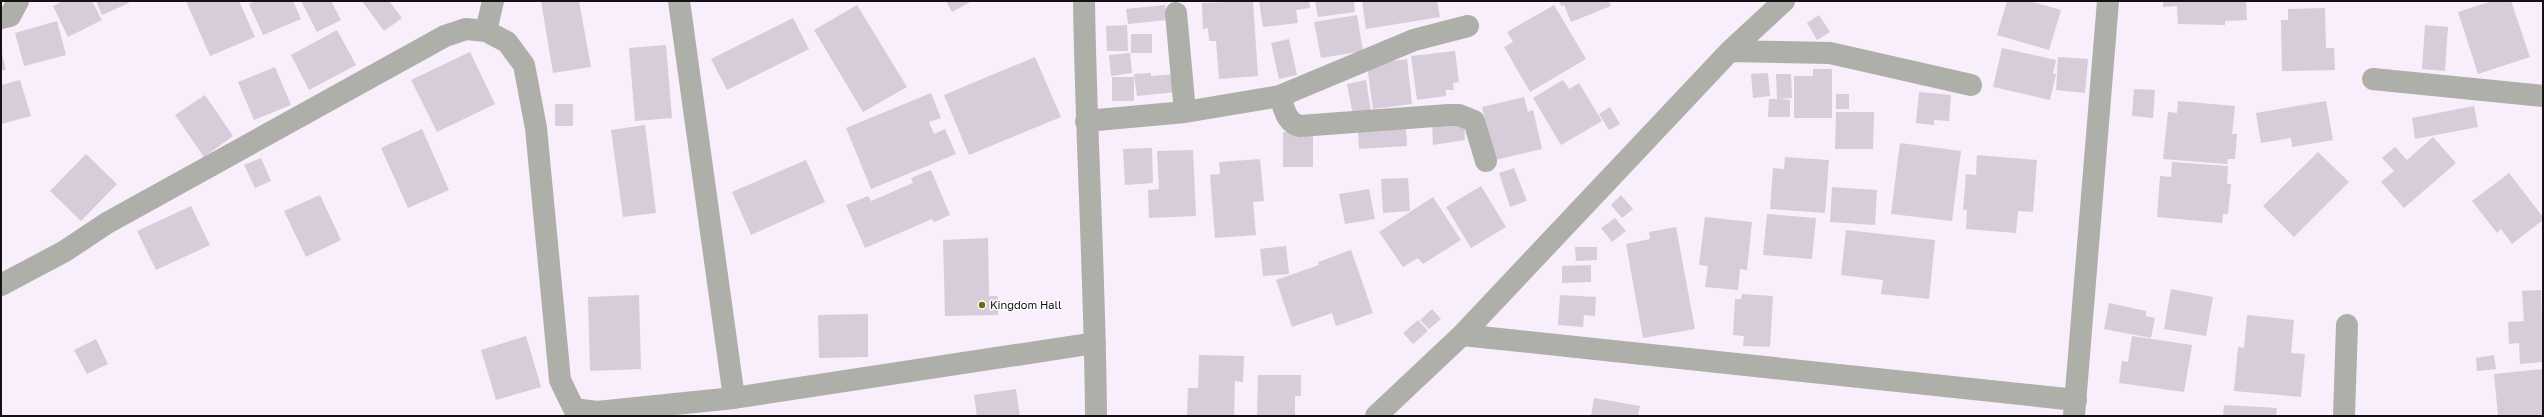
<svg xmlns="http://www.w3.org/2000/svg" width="2544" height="417" viewBox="0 0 2544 417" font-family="'Golos Text',sans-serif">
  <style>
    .building { fill: #d7ccd9 }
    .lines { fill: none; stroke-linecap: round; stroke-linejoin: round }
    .minor { stroke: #aeafa8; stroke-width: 22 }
    .poi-dot { fill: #6b6e13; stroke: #fff; stroke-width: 1.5 }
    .labels { text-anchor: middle; stroke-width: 3; stroke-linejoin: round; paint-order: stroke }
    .poi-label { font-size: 11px; fill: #141015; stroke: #fff; text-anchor: start }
  </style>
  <rect width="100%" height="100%" fill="#f9eefb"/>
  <path class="building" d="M63 1H92L102 20 68 37 53 6Z
    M96 1H128L129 3 102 15Z
    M186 1H239L255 37 210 56Z
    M256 1H293L301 19 263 35 249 4Z
    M301 1H331L341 20 317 32Z
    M362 1H389L402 18 384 31Z
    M541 1H579L591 67 553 73Z
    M946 1H972L952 12Z
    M1253 1 1258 76 1219 79 1216 41H1209L1208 28 1203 29 1202 3Z
    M1259 1H1309L1310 8 1296 10 1298 23 1263 27Z
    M1315 1H1354L1355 12 1318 17Z
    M1362 1H1437L1440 17 1366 29Z
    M1559 1H1609L1611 6 1571 22 1564 5 1561 6Z
    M2007 1H2029L2061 10 2049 50 1997 35Z
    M2163 1H2246L2247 20 2225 21V25L2178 24 2177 6 2163 7Z
    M2492 1H2511L2530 57 2478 74 2458 12Z
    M857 5 907 87 863 112 814 30Z
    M1165 5 1167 20 1128 24 1126 9Z
    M1554 5 1586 59 1530 92 1504 47 1513 42 1507 32Z
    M2325 8 2326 48H2334L2335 70 2282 71 2281 20H2288V9Z
    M1357 15 1363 51 1321 58 1314 22Z
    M1819 15 1830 32 1817 40 1807 23Z
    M793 18 809 49 727 90 711 59Z
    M57 21 66 55 24 66 15 33Z
    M1127 25 1128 51H1107L1106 26Z
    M2425 25 2448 27 2445 71 2422 69Z
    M337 30 356 65 309 90 291 55Z
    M1131 34H1152V53H1131Z
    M1289 39 1297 75 1279 79 1271 43Z
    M666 45 672 118 635 121 629 48Z
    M2002 48 2056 60 2053 73 2056 74 2050 100 1993 87Z
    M1 50 6 70 1 71Z
    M1455 51 1459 82 1453 83 1454 90H1446V96L1417 100 1411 56Z
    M470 52 495 104 437 132 411 80Z
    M1130 53 1132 73 1111 76 1109 55Z
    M1035 57 1061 117 969 155 944 95Z
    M2058 57 2088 59 2085 93 2056 90Z
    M1407 59 1412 104 1373 109 1367 65Z
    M275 67 291 105 254 120 238 82Z
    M1813 69H1832V118H1794V76H1813Z
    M1151 73V76L1175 74 1177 92 1137 96 1134 74Z
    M1768 73 1770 96 1753 98 1751 74Z
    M1776 74H1791L1792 98 1778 99 1790 100V117H1768L1769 99H1777Z
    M1112 77H1134V101H1112Z
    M20 80 31 116 1 124V85Z
    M1366 80 1371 112 1353 115 1347 84Z
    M1563 80 1569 89 1579 83 1602 121 1561 145 1533 98Z
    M2134 89 2155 90 2153 118 2132 116Z
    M1919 92 1951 95 1949 121 1934 120V125L1916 123Z
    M931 93 941 118 929 122 934 134 945 129 956 154 871 189 846 128Z
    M1836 94H1849V109H1836Z
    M205 95 233 136 204 157 175 115Z
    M1524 97 1528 112 1533 110 1542 149 1495 160 1482 107Z
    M2178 101 2235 106 2232 134H2237L2235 159H2228L2227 164 2163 159 2168 112 2177 113Z
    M2326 101 2333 140 2292 147 2291 138 2261 143 2256 113Z
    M555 104H573V126H555Z
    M2474 106 2478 127 2415 139 2412 118Z
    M1610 107 1620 124 1609 130 1599 114Z
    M1836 112H1874L1873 149H1835Z
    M1464 122 1465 140 1433 145 1432 123Z
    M645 125 656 213 623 217 611 130Z
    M1406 128 1407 146 1359 149 1358 132Z
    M422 129 449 190 408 208 381 148Z
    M1283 132H1313V167H1283Z
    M2433 137 2456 163 2404 208 2381 182 2394 171 2382 158 2395 147 2407 160Z
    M1900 143 1961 151 1952 221 1891 214Z
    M1152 148 1153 183 1125 185 1123 149Z
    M1193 150 1196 216 1149 218 1148 190 1159 189 1157 151Z
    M2318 152 2349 182 2294 237 2263 206Z
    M86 154 117 184 81 221 50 191Z
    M1977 155 2037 160 2033 212 2018 211 2016 233 1966 229 1967 210H1963L1966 174 1976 175Z
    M1785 157 1829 160 1825 213 1770 209 1773 168 1784 169Z
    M261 158 271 181 255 188 244 165Z
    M1260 159 1264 201 1253 202 1256 235 1215 238 1210 175 1220 174 1219 162Z
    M806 160 825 202 751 235 732 192Z
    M2172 162 2228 166 2227 184H2231L2228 214H2223L2222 223 2157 217 2160 176 2171 177Z
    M1514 168 1527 201 1510 207 1499 173Z
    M931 170 950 215 934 222 932 219 865 248 846 205 868 196 871 201 913 183 911 178Z
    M2509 173 2543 217V220L2512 244 2501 229 2497 233 2472 201Z
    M1408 178 1410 211 1383 213 1381 179Z
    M1481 186 1506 227 1471 248 1446 207Z
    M1832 187 1877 190 1875 225 1830 222Z
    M1369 189 1375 219 1345 224 1339 194Z
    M320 195 341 240 306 257 284 211Z
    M1621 195 1633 209 1622 218 1611 205Z
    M1433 197 1461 240 1423 264 1418 258 1403 267 1379 232Z
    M191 206 210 245 156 270 137 231Z
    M1767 214 1816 218 1812 259 1763 255Z
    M1705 217 1752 222 1747 270 1740 269 1738 290 1705 287 1708 266 1699 265Z
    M1615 218 1626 231 1612 242 1601 228Z
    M1676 227 1695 329 1643 338 1626 244 1650 239 1649 232Z
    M1846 230 1935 240 1929 299 1881 294 1883 280 1841 275Z
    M988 238 989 296H998V315L945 316 943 240Z
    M1286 246 1289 274 1263 276 1260 249Z
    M1575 247H1597V260L1576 261Z
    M1351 250 1373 313 1336 326 1332 313 1292 327 1276 280 1319 265 1318 262Z
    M1591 265V282L1562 283V266Z
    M2171 289 2213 297 2206 336 2164 329Z
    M2541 290 2543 362 2520 364 2519 343 2509 344 2508 322 2524 321 2522 291Z
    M1742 294 1773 296 1770 347 1743 346 1744 336 1733 335 1735 299H1741Z
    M639 295 641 369 590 371 588 297Z
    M1560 295 1596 297 1595 316 1584 315 1583 327 1558 325Z
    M2109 303 2146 311V316L2155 318 2151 338 2104 329Z
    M1432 309 1441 319 1429 329 1420 320Z
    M868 314V357L819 358 818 315Z
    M2247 315 2294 320 2291 353 2305 354 2301 397 2234 391 2238 347 2244 348Z
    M1418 320 1428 331 1413 344 1403 333Z
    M526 336 541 387 496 400 481 350Z
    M2132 336 2192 345 2184 392 2119 383 2122 361 2128 362Z
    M96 339 108 364 87 374 74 350Z
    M1199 355 1244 356 1243 382 1235 381 1234 416H1187L1188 388H1198Z
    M2494 355 2496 369 2477 371 2476 358Z
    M2542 369 2543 416H2498L2494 374Z
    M1258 375H1301V396H1295V416H1257Z
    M1016 389 1020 416H977L974 395Z
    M1594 398 1640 406 1638 416H1591Z
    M2224 405 2277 408 2276 416H2223Z"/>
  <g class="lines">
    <path class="minor" d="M679 1 734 398
      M1084 1C1086 139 1095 277 1096 416
      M1176 13 1185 112
      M1 18 10 16 18 1
      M486 31 493 1
      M1730 51 1830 53 1971 85
      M2373 79 2543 96
      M1280 96C1284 108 1286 123 1300 126L1448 115H1459L1474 121 1486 161
      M1086 121 1185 112 1280 96 1414 40 1468 26
      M1 285 65 251 107 223 445 36 466 29 486 31 507 42 524 65 536 128 560 380 574 409 597 412 734 398 1095 343
      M1462 335 2076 400
      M1376 416 1462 335 1730 51 1784 1
      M2074 416 2108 1
      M2344 416 2347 325"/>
  </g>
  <circle class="poi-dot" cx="982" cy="305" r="4"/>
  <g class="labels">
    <g class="poi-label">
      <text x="990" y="309">Kingdom Hall</text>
    </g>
  </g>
  <rect width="2544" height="417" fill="none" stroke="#141015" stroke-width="4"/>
</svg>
